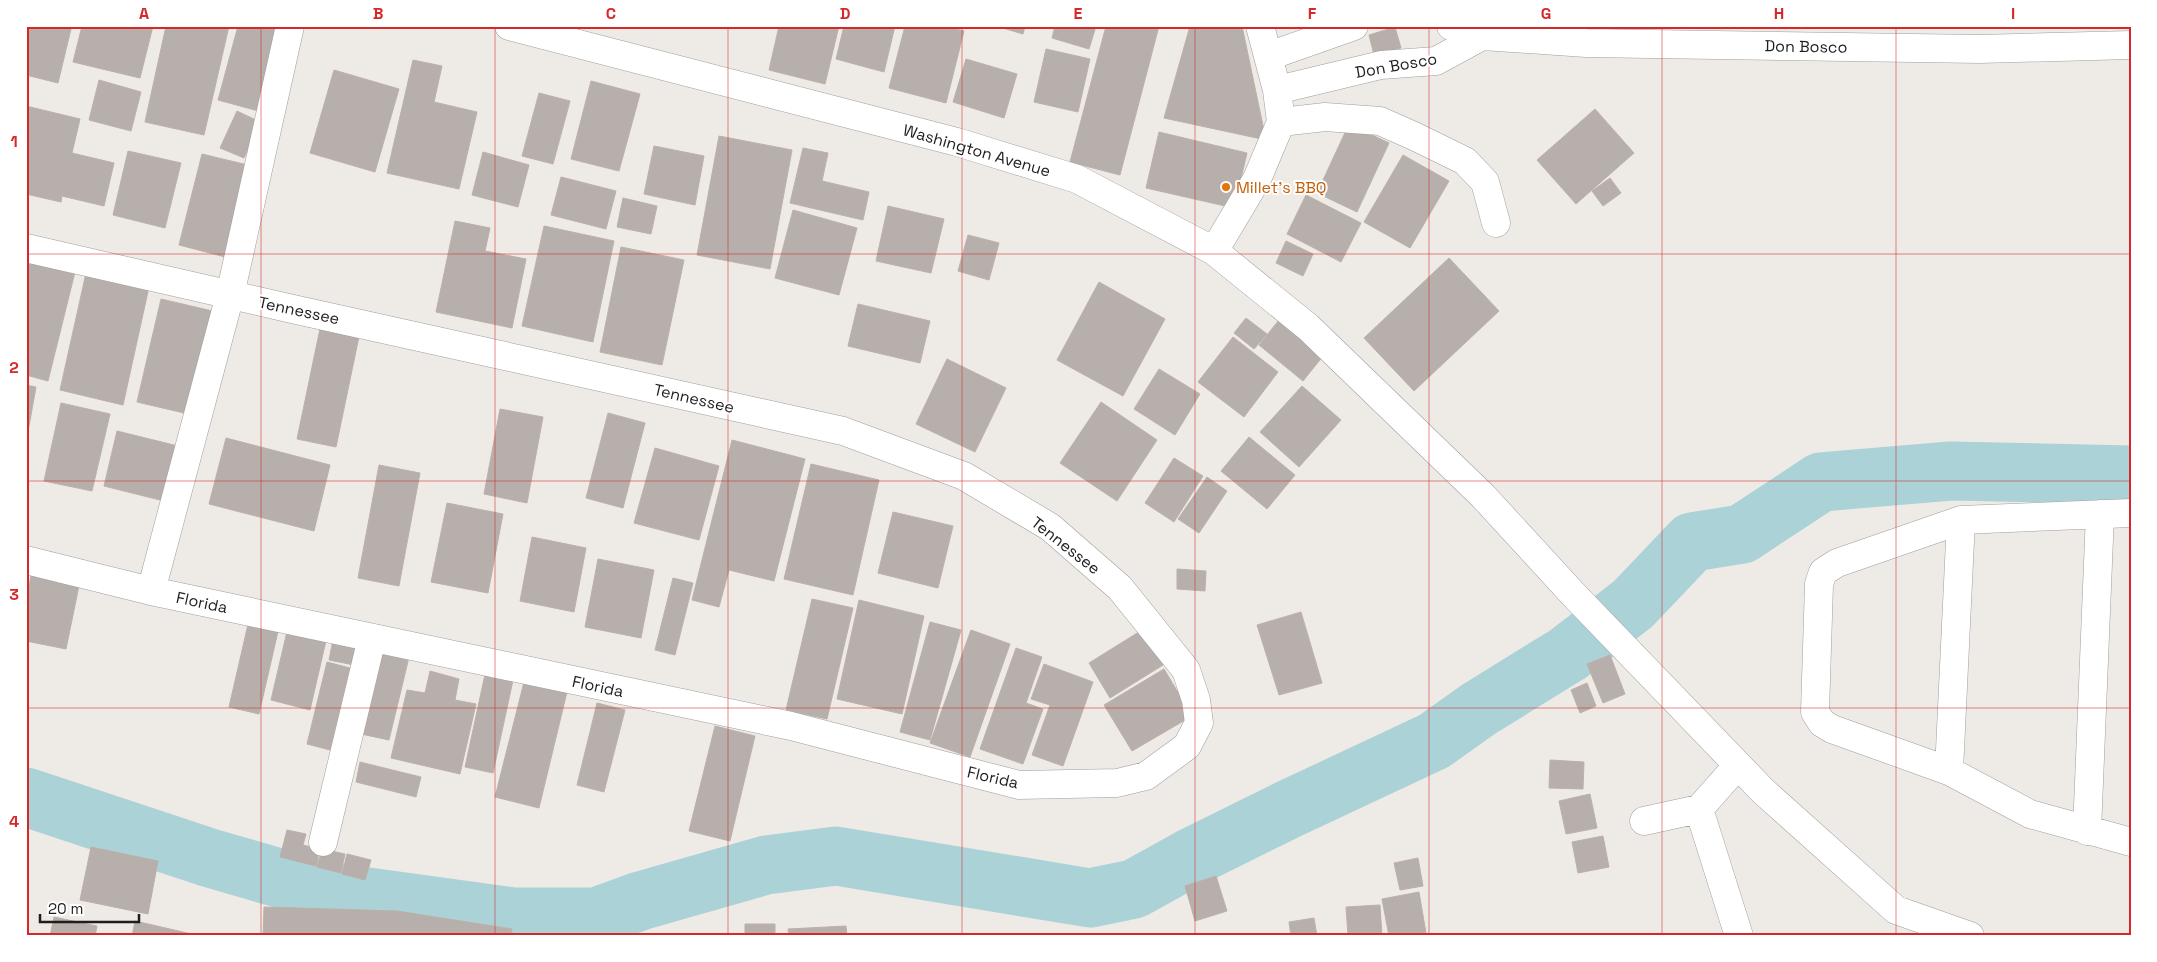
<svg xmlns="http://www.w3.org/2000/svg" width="2157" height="962" viewBox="0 0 2157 962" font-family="'Space Grotesk',sans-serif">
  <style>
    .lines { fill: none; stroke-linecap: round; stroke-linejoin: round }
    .river { stroke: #abd2d7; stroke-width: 59 }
    .building { fill: #b7afab; stroke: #beb0a9 }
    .minor-casing { stroke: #9f9f9f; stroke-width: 29 }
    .minor { stroke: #fff; stroke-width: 28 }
    .grid { fill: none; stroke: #d62828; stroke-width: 1; stroke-opacity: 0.55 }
    .food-dot { fill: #e8710a; stroke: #fff; stroke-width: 2 }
    .labels { text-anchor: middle; stroke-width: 4; stroke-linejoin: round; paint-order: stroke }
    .street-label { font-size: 16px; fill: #1e1e1e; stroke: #fff }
    .food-label { font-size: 16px; fill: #c56008; stroke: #fff; text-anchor: start }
    .neatline { fill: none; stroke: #d62828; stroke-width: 2 }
    .grid-label { font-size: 16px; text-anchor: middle; font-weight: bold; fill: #d62828 }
  </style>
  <rect width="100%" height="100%" fill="#eeeae5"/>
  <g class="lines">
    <path class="river" d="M26 797 210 858 324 891 513 917H596L640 901 766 865 836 856 1090 898 1134 889 1190 858 1289 809 1434 741 1479 709 1568 654 1633 604 1692 542 1742 534 1821 482 1951 471 2131 475"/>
  </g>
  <path class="building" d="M26 26H58L71 29 58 83 26 75Z
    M82 26H153L140 78 73 62Z
    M166 26H229L204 135 145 122Z
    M238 26H286L262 112 218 100Z
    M779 26H839L825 84 769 70Z
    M844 26H895L884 72 836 59Z
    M905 26H944L964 31 946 103 889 88Z
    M996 26H1025L1023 34Z
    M1055 26H1096L1089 49 1052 38Z
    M1106 26H1159L1120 175 1070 162Z
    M1190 26H1242L1266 140 1164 118Z
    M1395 27 1401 48 1374 55 1369 35Z
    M1046 49 1090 59 1078 112 1034 102Z
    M966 59 1017 74 1004 118 953 102Z
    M413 60 442 66 434 102 477 112 459 189 387 173Z
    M334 70 399 89 375 172 310 153Z
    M99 80 141 92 131 131 89 120Z
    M591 81 640 94 619 171 571 159Z
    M539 93 570 101 553 164 522 156Z
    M26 106 80 119 72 153 114 163 104 206 62 196 61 202 26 194Z
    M1595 109 1634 153 1576 204 1537 160Z
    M237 111 260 122 244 158 220 148Z
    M1349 124 1389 143 1357 212 1317 193Z
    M1159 132 1247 153 1234 208 1146 188Z
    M719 136 792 150 770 269 697 255Z
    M654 146 704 156 695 205 644 194Z
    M803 148 828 153 822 181 869 192 863 220 790 203Z
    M128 151 181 163 165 228 113 215Z
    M483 152 529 165 518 207 472 195Z
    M202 154 256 167 233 259 179 245Z
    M1403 155 1449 181 1410 248 1364 222Z
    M561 177 616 191 606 229 551 215Z
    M1610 178 1621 193 1603 206 1592 191Z
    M1306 195 1361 223 1341 262 1287 234Z
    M623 198 657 206 651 234 617 227Z
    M888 206 944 219 931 273 876 261Z
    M793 210 857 228 839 295 775 278Z
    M455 221 490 228 485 251 526 259 512 328 436 312Z
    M544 226 614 241 593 342 522 326Z
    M968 235 999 243 989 280 958 271Z
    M1286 241 1313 254 1303 276 1276 263Z
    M621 247 684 260 662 365 600 352Z
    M26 256 76 268 48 381 26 375Z
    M1449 258 1499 311 1414 391 1364 338Z
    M86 273 149 287 123 405 60 390Z
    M1099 282 1165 319 1123 396 1057 360Z
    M161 299 221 313 197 416 137 402Z
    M858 304 930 321 920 363 848 346Z
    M1246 318 1267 334 1254 349 1234 333Z
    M322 319 361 327 336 447 297 439Z
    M1279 320 1323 356 1303 381 1259 345Z
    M1233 337 1278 372 1244 417 1198 382Z
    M947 359 1006 388 975 452 916 424Z
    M1159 369 1200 394 1175 435 1134 409Z
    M26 385 36 387 26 443Z
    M1302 386 1341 420 1299 467 1260 432Z
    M1101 402 1157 440 1117 501 1060 463Z
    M61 403 110 414 92 491 44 481Z
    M500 409 543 417 527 503 484 494Z
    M608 413 645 423 623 508 586 498Z
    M117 431 186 448 172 503 104 486Z
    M1249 437 1295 475 1267 509 1221 471Z
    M226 438 330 465 314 531 209 504Z
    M732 440 805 459 774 581 729 570 719 607 692 600Z
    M655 448 719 466 699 540 634 523Z
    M1174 458 1203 476 1174 522 1145 503Z
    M811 464 879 480 853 595 784 579Z
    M379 465 420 473 399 586 358 578Z
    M1207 477 1227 491 1199 533 1178 519Z
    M447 503 503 514 488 593 431 582Z
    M893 512 953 526 938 588 878 573Z
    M532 537 586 548 574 612 520 601Z
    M598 559 654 570 641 638 585 627Z
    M33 566 81 576 66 649 26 641V601Z
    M1177 569 1206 571 1205 591 1177 589Z
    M673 578 693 583 675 655 655 650Z
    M812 599 853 608 827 719 786 710Z
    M859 600 924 616 902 714 837 699Z
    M1301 612 1322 683 1279 695 1257 625Z
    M249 620 279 627 259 714 229 707Z
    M930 622 961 630 930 740 900 732Z
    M289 623 328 632 310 710 271 700Z
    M971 630 1010 644 970 757 930 743Z
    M1142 630 1163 665 1110 698 1089 663Z
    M334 635 364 641 359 666 329 660Z
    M382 646 410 653 389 740 361 734Z
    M1016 648 1042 657 1026 703 1043 709 1023 764 980 749Z
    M1610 655 1625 694 1603 703 1587 664Z
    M327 662 350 668 330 750 307 744Z
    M1044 664 1093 682 1063 766 1032 755 1050 705 1031 699Z
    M487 665 515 671 493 773 465 767Z
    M1164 669 1192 716 1132 751 1104 705Z
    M430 671 459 679 455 700 476 704 460 774 391 758 407 690 425 693Z
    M524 682 567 692 539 808 495 797Z
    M1587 683 1596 706 1580 713 1571 690Z
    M597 703 625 710 604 792 577 785Z
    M715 726 755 736 730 841 689 831Z
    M1550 760 1584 762 1583 789 1549 788Z
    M360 762 421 777 416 797 356 782Z
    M1590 794 1597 828 1566 834 1559 801Z
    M287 830 306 834 303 845 320 849 316 866 280 857Z
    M1603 836 1609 867 1578 873 1572 842Z
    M91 847 158 861 148 914 80 900Z
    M322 849 345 854 341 873 317 867Z
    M347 854 371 860 365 880 342 874Z
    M1418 858 1423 886 1400 890 1394 863Z
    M1216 876 1227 911 1195 921 1185 886Z
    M1419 892 1426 933 1409 936H1389L1382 899Z
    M1380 905 1382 936H1348L1346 907Z
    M264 907 397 911 512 929 511 936H263Z
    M54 917 97 926 95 936H50Z
    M1314 918 1317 936H1291L1289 922Z
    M135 921 196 935V936H132Z
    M745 924H775V936H745Z
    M846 926 847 936H789L788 929Z"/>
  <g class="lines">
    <g class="minor-casing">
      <path id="minor" d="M509 26 957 142 1077 179 1214 251 1308 327 1483 496 1573 594 1763 791 1896 910 1970 936
        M1451 26 1482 36 1586 43 1980 49 2131 45
        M1269 56 1354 26
        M1277 90 1381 65 1436 61 1482 36
        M1281 122 1325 117 1380 121 1416 137 1465 161 1485 182 1496 223
        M26 248 288 308 843 431 964 476 1050 527 1120 588 1186 670 1196 700 1199 723 1187 746 1146 776 1117 783 1019 785 791 726 151 591 26 560
        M1214 251 1257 179 1281 122 1277 90 1260 26
        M2131 513 1961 520 1837 563 1823 572 1819 584 1815 712 1822 723 1832 729 1949 771 2030 814 2131 842
        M151 591 230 295 290 26
        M1738 765 1699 809 1739 936
        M1949 771 1961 520
        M1644 821 1699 809
        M2087 831 2100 514
        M323 842 372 638"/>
    </g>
    <use href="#minor" class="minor"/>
  </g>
  <path class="grid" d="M261 26V936M495 26V936M728 26V936M962 26V936M1195 26V936M1429 26V936M1662 26V936M1896 26V936M26 254H2131M26 481H2131M26 708H2131"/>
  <circle class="food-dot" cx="1226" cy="187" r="5"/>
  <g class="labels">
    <g class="street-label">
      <text transform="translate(1806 46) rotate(1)" y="6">Don Bosco</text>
      <text transform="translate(1396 65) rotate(-10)" y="6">Don Bosco</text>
      <text transform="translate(977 150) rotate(16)" y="6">Washington Avenue</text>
      <text transform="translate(299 310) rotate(12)" y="6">Tennessee</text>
      <text transform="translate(694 398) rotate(13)" y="6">Tennessee</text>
      <text transform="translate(1066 545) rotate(38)" y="6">Tennessee</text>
      <text transform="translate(202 602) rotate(12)" y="6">Florida</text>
      <text transform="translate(598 686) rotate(12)" y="6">Florida</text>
      <text transform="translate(993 777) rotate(13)" y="6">Florida</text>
    </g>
    <g class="food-label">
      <text x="1236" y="193">Millet's BBQ</text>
    </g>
  </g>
  <rect width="2157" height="962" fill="none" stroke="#ffffff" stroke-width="55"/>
  <path d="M40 914v8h99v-8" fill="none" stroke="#1e1e1e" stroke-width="2.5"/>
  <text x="48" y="914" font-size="15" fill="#1e1e1e" stroke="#ffffff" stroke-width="4" paint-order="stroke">20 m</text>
  <rect x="28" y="28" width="2102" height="906" class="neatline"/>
  <g class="grid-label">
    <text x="144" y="19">A</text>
    <text x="378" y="19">B</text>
    <text x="611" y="19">C</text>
    <text x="845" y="19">D</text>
    <text x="1078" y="19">E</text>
    <text x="1312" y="19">F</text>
    <text x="1546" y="19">G</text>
    <text x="1779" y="19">H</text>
    <text x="2013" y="19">I</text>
    <text x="14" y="147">1</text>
    <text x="14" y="373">2</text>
    <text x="14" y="600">3</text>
    <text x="14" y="827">4</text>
  </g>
</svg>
